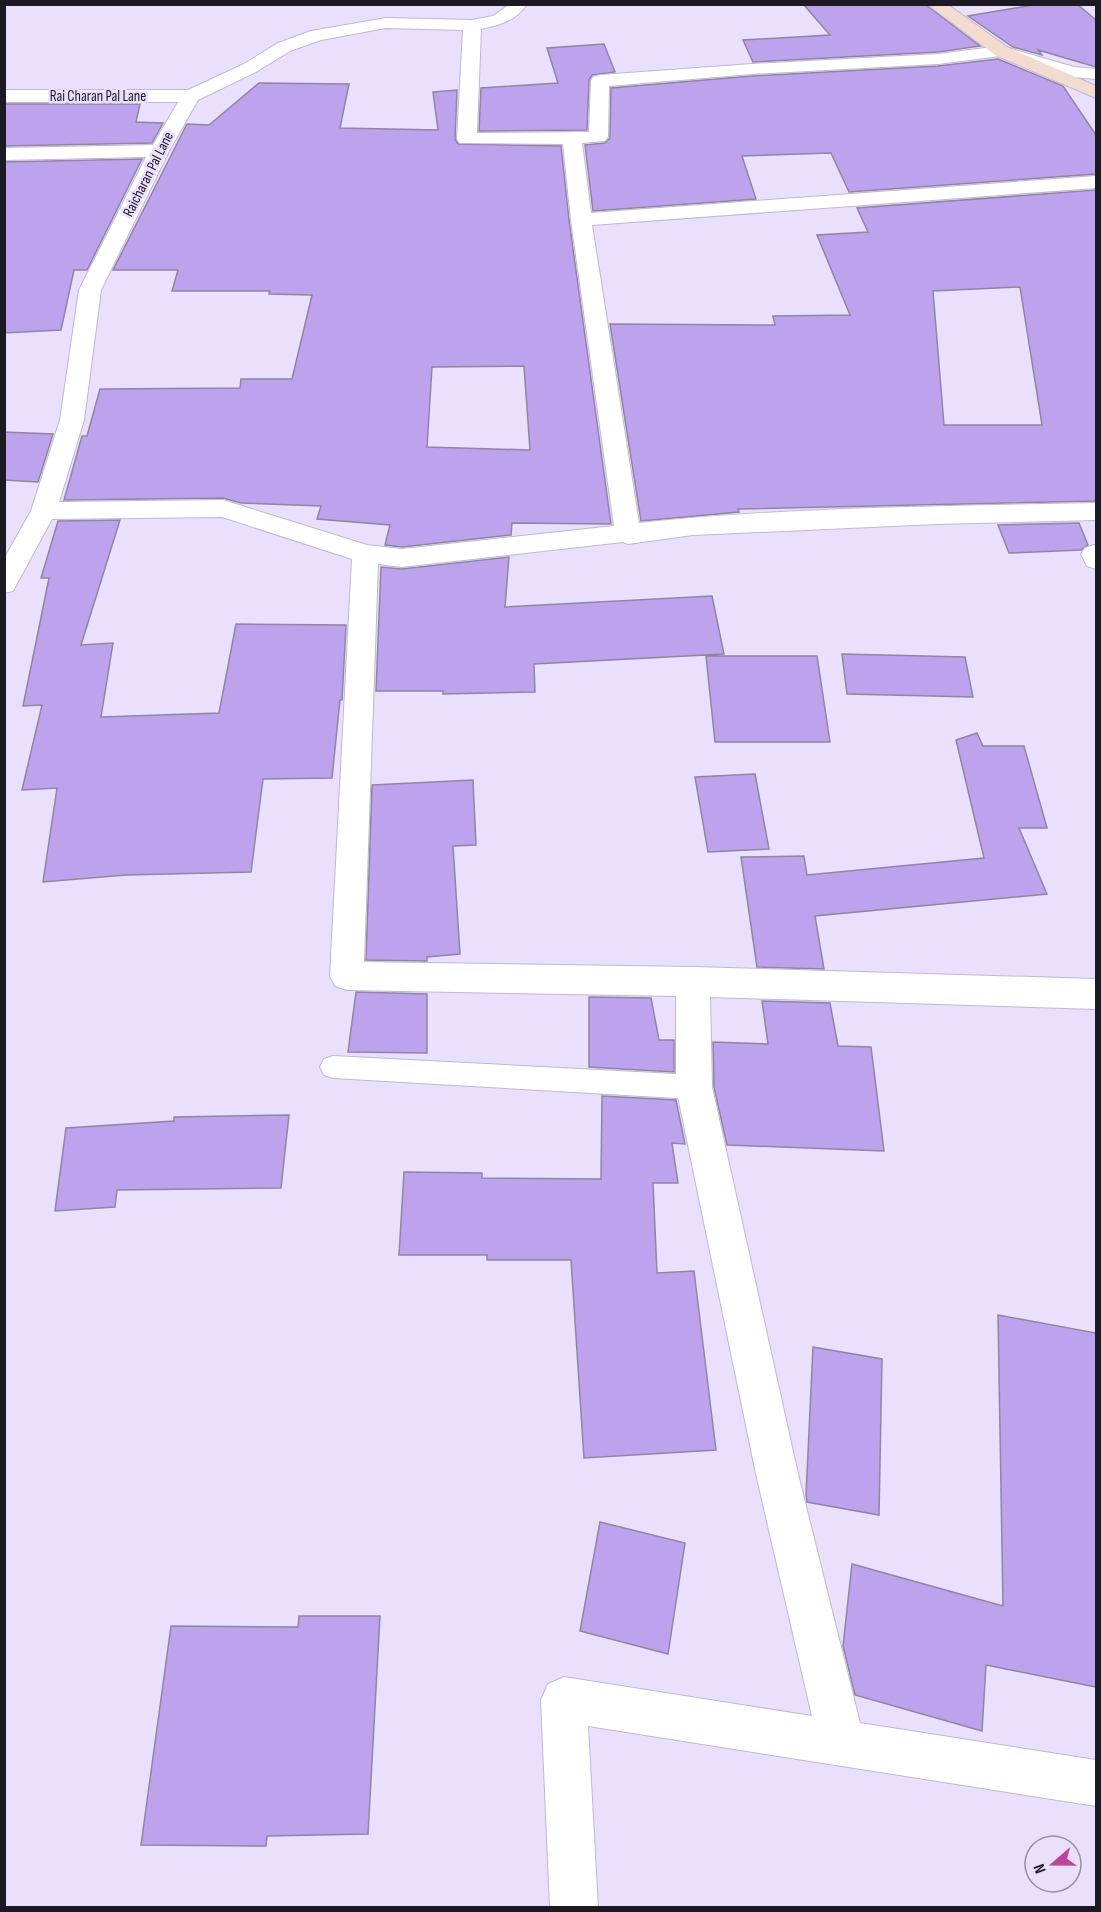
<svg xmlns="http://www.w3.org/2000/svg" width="1101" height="1912" viewBox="0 0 1101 1912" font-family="'Sofia Sans Condensed',sans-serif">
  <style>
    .building { fill: #bda2ed; stroke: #8f86a1; stroke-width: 1.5; fill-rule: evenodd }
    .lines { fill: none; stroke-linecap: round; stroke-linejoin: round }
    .lane-casing { stroke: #c0b7d4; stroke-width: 2 }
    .street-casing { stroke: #c0b7d4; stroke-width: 2 }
    .secondary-casing { stroke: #c0b7d4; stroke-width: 2 }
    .lane { fill: #fff; fill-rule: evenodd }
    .street { fill: #fff; fill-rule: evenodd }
    .secondary { fill: #f4dbd0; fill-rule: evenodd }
    .labels { text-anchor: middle; stroke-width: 5; stroke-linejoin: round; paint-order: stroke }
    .far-street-label { font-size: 15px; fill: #1c1923; stroke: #eae0fe }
  </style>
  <rect width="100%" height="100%" fill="#eae0fe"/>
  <path class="building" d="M803 4H925L980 46 938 52 753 62 743 40 830 35Z
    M1039 4H1077L1096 20V67L1038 50 1042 55 1013 47 968 16Z
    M604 44 615 72 592 75 589 80 587 130 479 131 481 88 558 83 547 48Z
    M998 59 1063 86 1096 135V174L849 192 831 153 742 156 756 199 593 211 585 145 605 143 610 138 611 88 752 76 938 66Z
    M259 83 349 84 340 128 438 130 433 92 457 90 455 139 458 144 561 146 569 220 611 524 512 523 511 535 402 547 385 545 390 525 317 519 321 506 241 503 223 498 64 500 82 436H87L100 389 240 388 241 379H292L312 295 269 294 270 291H172L178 270H113L187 124 209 125ZM524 366 530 450 427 447 432 367Z
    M4 104H140L136 122 163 123 152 143 4 146Z
    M142 159 87 270H74L61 330 4 333V162Z
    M1096 190V501L738 509 739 512 641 521 610 324 775 325 773 316 850 315 817 235 868 232 857 208ZM1020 287 1042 425H944L933 291Z
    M4 432 53 434 38 482 4 480Z
    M120 520 81 645 113 643 101 717 219 713 236 624 346 625 342 700H340L332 778 263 779 251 872 126 875 43 882 57 788 22 790 42 705 23 706 49 578H41L58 521Z
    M1079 523 1088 545 1081 550 1009 553 998 525Z
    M509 557 505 607 712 596 724 654 534 664 535 692 443 694V691H376L381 567 402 569Z
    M842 654 965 657 973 697 847 694Z
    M706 656H817L830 742H715Z
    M977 733 983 746H1024L1047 828H1019L1047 894 815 916 824 969 757 967 741 857 804 856 807 875 984 858 956 740Z
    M755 774 769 849 708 852 695 777Z
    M473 780 476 845 453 846 460 954 427 957V961L366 960 372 785Z
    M356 992 427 994V1053L348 1052Z
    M589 997 651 998 659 1040H674V1072L589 1067Z
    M762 1001 830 1003 838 1046 871 1047 884 1151 727 1145 714 1087 713 1042 768 1044Z
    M602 1096 676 1100 685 1144 672 1143 678 1183H653L657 1273 694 1271 716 1450 584 1458 571 1260H487V1255H399L404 1172 482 1173V1178L601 1179Z
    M289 1115 281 1188 117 1190 115 1207 55 1211 66 1128 174 1121V1117Z
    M998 1315 1096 1333V1687L986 1665 982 1731 855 1695 843 1646 852 1564 1003 1606Z
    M813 1347 882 1359 879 1515 807 1502 806 1495Z
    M600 1522 685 1543 668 1654 580 1631Z
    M299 1616H380L368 1834 267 1836 266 1846 141 1845 171 1626 298 1627Z"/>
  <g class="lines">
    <g class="lane-casing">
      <path id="lane" d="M333 1056 694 1075 703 1079 707 1087 703 1095 694 1099 333 1078 324 1075 320 1067 324 1059Z"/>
    </g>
    <g class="street-casing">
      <path id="street" d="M510 4H527C516 21 500 25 481 29L477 133 589 132 591 81 593 77 600 75 752 64 938 54 1001 46 1074 67 1096 69V79L1073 77 1000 56 938 64 752 74 609 86 608 137 605 141 582 143 591 213 1096 176V188L592 225 639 523C790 507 944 506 1096 503V520L937 524 693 535 628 544 623 542 402 567 378 564 364 962 693 967 1096 979V1009L710 997 712 1087 798 1474 860 1723 1096 1760V1806L588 1726 598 1908H550L541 1700 548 1684 564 1677 812 1716 756 1474 676 1087V996L347 990 335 986 330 976 352 559 222 517 52 519 13 591 4 593V559L31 511 60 420 79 290 146 157 4 160V148L153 145 178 102H4V90H188L244 64 278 43 311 31 386 18 472 20 493 16ZM386 28 463 30 457 139 460 143 563 144 571 220 614 526 402 549 367 545 223 500 59 502 84 420 101 290 169 151 198 100 256 72 290 51 321 40Z
        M1094 545 1096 546V569L1087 566 1081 554 1085 548Z"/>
    </g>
    <g class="secondary-casing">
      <path id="secondary" d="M927 4H947L1007 47 1096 86V98L995 55Z"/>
    </g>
    <use href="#lane" class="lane"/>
    <use href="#street" class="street"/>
    <use href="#secondary" class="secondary"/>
  </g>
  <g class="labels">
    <g class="far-street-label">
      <text x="98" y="101">Rai Charan Pal Lane</text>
      <text transform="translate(148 174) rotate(-63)" y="5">Raicharan Pal Lane</text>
    </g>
  </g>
  <rect width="1101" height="1912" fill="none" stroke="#1c1923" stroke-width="12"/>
  <g transform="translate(1053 1864) rotate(250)"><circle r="28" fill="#eae0fe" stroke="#9890a6" stroke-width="1.5"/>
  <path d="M0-4.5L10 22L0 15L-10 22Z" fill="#bd459a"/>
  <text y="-9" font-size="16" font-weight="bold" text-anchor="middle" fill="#1c1923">N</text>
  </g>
</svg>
